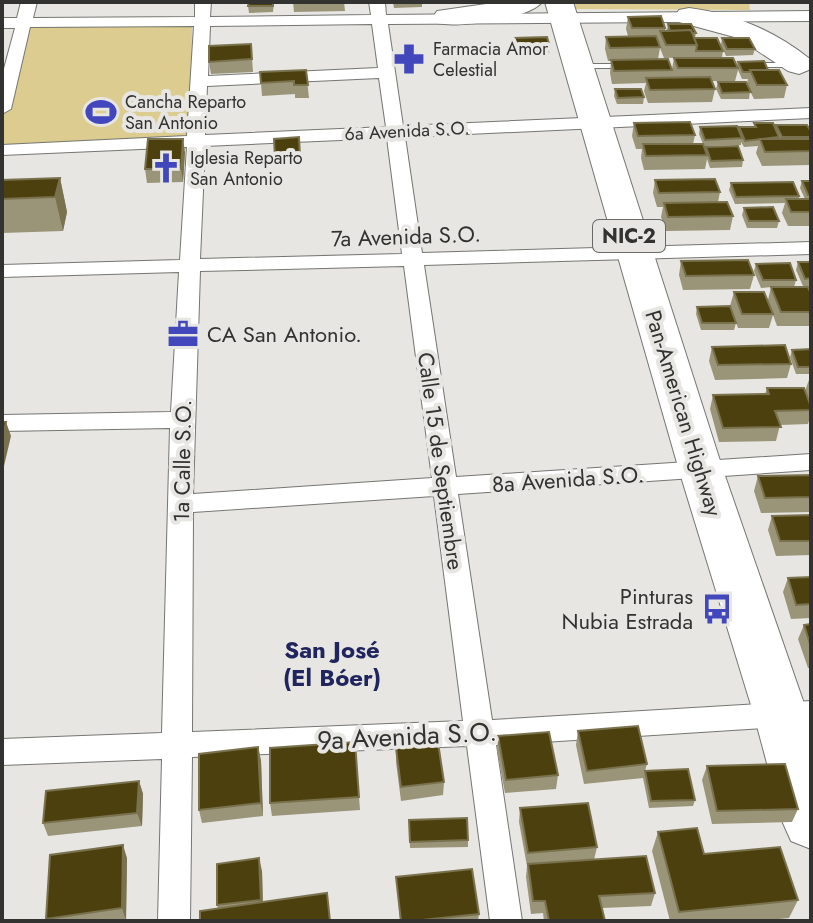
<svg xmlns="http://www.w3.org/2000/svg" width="813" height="923" viewBox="0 0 813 923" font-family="Jost,sans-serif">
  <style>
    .green { fill: #dccc8f }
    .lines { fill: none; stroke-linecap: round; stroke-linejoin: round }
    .lane-casing { stroke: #757572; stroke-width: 2 }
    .street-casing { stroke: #757572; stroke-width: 2 }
    .highway-casing { stroke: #757572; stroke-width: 2 }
    .lane { fill: #fff; fill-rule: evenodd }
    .street { fill: #fff; fill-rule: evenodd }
    .highway { fill: #fff; fill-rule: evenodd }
    .wall { fill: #9a9478 }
    .shaded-wall { fill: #7a724e }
    .building { fill: #4c410e; stroke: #7a724e; stroke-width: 2 }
    .labels { text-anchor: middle; stroke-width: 8; stroke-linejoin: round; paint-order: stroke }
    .far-poi-label { font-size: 18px; fill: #323230; stroke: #e7e6e3; text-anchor: start }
    .far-street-label { font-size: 18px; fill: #323230; stroke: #e7e6e3 }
    .shield { fill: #e7e6e3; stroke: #686866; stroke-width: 2 }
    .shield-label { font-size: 20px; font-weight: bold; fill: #323230 }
    .street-label { font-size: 22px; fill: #323230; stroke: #e7e6e3 }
    .poi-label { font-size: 22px; fill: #323230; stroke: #e7e6e3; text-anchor: start }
    .neighbourhood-label { font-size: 24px; font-weight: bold; fill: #21255e; stroke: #e7e6e3 }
    .near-street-label { font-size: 26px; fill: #323230; stroke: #e7e6e3 }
  </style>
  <rect width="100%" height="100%" fill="#e7e6e3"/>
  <path class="green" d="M569 2H749L750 10 571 9Z
    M192 26 191 136 2 146V119L24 27Z"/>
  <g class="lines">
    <g class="lane-casing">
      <path id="lane" d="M747 63H792L796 65 792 67H747Z
        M575 64H624L628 66 624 68H575Z"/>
    </g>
    <g class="street-casing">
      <path id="street" d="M21 2H37L33 18 195 17V2H211L210 17 371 15 369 2H385L386 15 811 11V21L388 24 403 126 811 108V118L405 137 422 253 811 242V254L424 265 456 477 811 454V470L458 494 492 720 811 701V725L496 745 522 921H490L467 746 192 757 190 921H158L162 759 2 765V739L162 733 170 428 2 431V415L171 412 179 272 2 277V265L180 260 187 147 2 155V145L187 136 194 26 30 27 11 109 2 114V76L15 28H2V18H17ZM372 24 378 68 208 76 210 26ZM379 78 386 127 205 135 207 86ZM387 138 402 254 200 259 205 146ZM404 266 432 478 193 494 200 271ZM434 496 463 721 192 732 193 512Z"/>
    </g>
    <g class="highway-casing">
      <path id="highway" d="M500 2H542C530 19 457 28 437 23L433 17 437 11Z
        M545 2H573L723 470 808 715 811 727V849L791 841 783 823 754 715 679 470Z
        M689 8C735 14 773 30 810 59L811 69 799 74 788 71 738 38 679 22 675 16 679 10Z"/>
    </g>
    <use href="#lane" class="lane"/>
    <use href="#street" class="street"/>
    <use href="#highway" class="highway"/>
  </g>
  <path class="wall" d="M274 2 273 12 249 13 248 6Z
    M293 2H344L345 11 294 12Z
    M393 2H422V7L394 8Z
    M448 2H468V3L448 4Z
    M628 17 665 28V31H667L668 24 696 33 695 38 723 51 722 57 664 58 660 48 658 59 672 69 674 58 737 66 738 62 768 70 787 85 784 98 754 99 750 91 749 99H721L716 89 718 82 747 83 748 79H742L738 70 735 81H712L715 89 712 102 648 103 644 91 646 83 612 84 610 73 611 61H608L605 49 606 37 628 36 626 29Z
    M514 38 550 47 549 54H516L514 44Z
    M722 38 755 49 753 55 726 56 721 45Z
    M251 44 253 72 211 74 209 62Z
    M306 70 309 98H295V94L262 96 260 72Z
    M615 89 644 97 643 104H617L614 96Z
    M634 123 695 135 693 144H703L699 134 700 127 739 130V127H754V123L775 128 776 125 811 132V165L762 166 756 153 758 146 744 147 741 142V145L704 146 705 150 706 147 743 160 742 167 710 168 707 159 705 169 644 170 641 158 642 149H636L632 136Z
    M299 137 301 163 276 165 274 139Z
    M185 152 183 182 147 183 145 169Z
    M60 178 67 212 63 231 2 233V180Z
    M655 180 720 192 718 202 733 216 730 230 666 231 661 217 663 207H657L653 193Z
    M802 181H811V226H788L782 213 785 203 735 204 729 190 731 183 799 196V199H805L800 188Z
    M744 208 779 221 777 228H747L742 215Z
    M681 261 754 275 750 289 683 290 679 275Z
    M798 262H811V286H803L796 270Z
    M756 264 796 280 794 287 811 294V326H777L773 315 769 328H738L730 306 734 292 768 300 771 287 761 288 754 271Z
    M697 307 736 323 734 330H701L696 314Z
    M712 347 791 364 787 378 715 380 709 361Z
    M811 349V374H796L790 357 792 350Z
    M810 377H811V406L805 391Z
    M767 388 811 407V414L808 424 780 425 776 441 719 442 710 409 713 395 765 394Z
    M811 475V512L761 513 754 491 758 476Z
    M811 515V555L776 556 768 530 772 516Z
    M811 577V618L791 619 783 592 788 578Z
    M811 624V668H808L798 639 804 625Z
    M578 731 647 764 645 771 695 800 693 806 649 808 643 778 584 784 576 745Z
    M498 736 558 775 556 789 505 793 497 750Z
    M258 747 261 761 263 816 202 823 199 810Z
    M396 748 444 782 443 795 401 801 396 762Z
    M707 766 798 809 792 822 712 824 702 780Z
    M139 781 143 794 142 826 48 836 43 823Z
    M359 797 360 810 272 816 270 803Z
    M520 808 597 847 594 860 655 893 651 906 602 908 605 921H544L543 913 531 914 526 877 527 866 519 822Z
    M409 820 468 840V847L410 848Z
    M658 832 798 900 789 918 760 921H670L652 851Z
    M127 858 126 921H47L46 919Z
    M262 871 263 902 218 909 217 905Z
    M396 877 479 914 478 921H400Z"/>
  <path class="shaded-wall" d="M183 139 185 152 183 182 181 169Z
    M60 178 67 212 63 231 55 197Z
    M6 422 11 436 4 466 2 460V440Z
    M258 747 261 761 263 816 261 803Z
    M139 781 143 794 142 826 137 813Z
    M123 845 127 858 126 921 122 908Z
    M259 858 262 871 263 912 261 900Z"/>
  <path class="building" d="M249 2H273V6H248Z
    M661 16 665 28H632L628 17Z
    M668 24H691L696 33H692L691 30 670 31Z
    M691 30 697 45H666L660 31Z
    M656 36 660 47 610 48 606 37Z
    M547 37 550 47H516L514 38Z
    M694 38H717L723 51H696L697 45Z
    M722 38H749L755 49H727Z
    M251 44 252 59 209 62V46Z
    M674 58H733L738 68H678Z
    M668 59 672 70 614 71 611 60Z
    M764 61 768 70H750V72H743L738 62Z
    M306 70 308 85H294V81L261 83 260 72Z
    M750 70H779L787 85H757Z
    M710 77 715 89 650 90 646 78Z
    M718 82H746L751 92 722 93Z
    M615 89H641L644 97 618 98Z
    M690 122 695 135 638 136 634 123Z
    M754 123H773L779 137 745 141 739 127H756Z
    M776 125H807L811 132V137H782Z
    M737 126 742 138 705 140 700 127Z
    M299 137 300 156 275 158 274 139Z
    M148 139H183L181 169H145Z
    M760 139H811V151L765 152Z
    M643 144H703L707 155 646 156Z
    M738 146 743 160 711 161 706 147Z
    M60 178 55 197 2 199V180Z
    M715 179 720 192 659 193 655 180Z
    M802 181H811V195H808Z
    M793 182 799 196 736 197 731 183Z
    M786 199H811V212H791Z
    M727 202 733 216 668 217 664 203Z
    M773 207 779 221H749L744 208Z
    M748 260 754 275 686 276 681 261Z
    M798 262H811V278L805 279Z
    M790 263 796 280H763L756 264Z
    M771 287H808L811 294V312H781Z
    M734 292H764L773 314H742Z
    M730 306 736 323H702L697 307Z
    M785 345 791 364 718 365 712 347Z
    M811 349V367H798L792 350Z
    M767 388H804L811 407V410L775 411 781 427 723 428 713 395 769 394Z
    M2 422H6L2 440Z
    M811 475V497L765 498 758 476Z
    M811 515V541H780L772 516Z
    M811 577V604L796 605 788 578Z
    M811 624V647L804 625Z
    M638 726 647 764 587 771 578 731Z
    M549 732 558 775 506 780 498 736Z
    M355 742 359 797 270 803V748Z
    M438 743 444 782 401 787 396 748Z
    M258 747 261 803 199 810V754Z
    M785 764 798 809 717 811 707 766Z
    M688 769 695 800 651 801 645 771Z
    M139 781 137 813 43 823 46 791Z
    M588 803 597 847 528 853 520 808Z
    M467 818 468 840 410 842 409 820Z
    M697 828 704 854 780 847 798 900 679 912 658 832Z
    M123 845 122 908 46 919 50 855Z
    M646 856 655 893 599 896 605 921H549L545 901H533L528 864Z
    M259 858 261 900 217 905V864Z
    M472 869 479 914 413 921H401L396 877Z
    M327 893 330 921H200V911Z"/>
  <defs>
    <g id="pharmacy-bare" transform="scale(2.4)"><path d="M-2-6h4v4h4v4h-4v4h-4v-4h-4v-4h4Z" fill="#4347bc" stroke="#e7e6e3" stroke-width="2.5" paint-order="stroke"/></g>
    <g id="stadium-bare" transform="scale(2.4)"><path d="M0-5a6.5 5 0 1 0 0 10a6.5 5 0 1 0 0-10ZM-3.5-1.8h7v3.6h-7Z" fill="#4347bc" stroke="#e7e6e3" stroke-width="2.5" paint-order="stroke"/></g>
    <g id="church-bare" transform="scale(2.4)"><path d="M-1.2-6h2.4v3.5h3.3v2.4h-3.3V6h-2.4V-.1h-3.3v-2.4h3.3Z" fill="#4347bc" stroke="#e7e6e3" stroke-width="2.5" paint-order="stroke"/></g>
    <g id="office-bare" transform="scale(2.4)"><path d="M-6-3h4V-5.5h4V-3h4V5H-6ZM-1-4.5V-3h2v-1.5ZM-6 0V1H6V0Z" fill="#4347bc" stroke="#e7e6e3" stroke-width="2.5" paint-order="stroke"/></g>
    <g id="bus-bare" transform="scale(2.4)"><path d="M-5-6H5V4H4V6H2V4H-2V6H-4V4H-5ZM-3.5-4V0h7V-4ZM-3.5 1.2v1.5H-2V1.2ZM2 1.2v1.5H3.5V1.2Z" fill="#4347bc" stroke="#e7e6e3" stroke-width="2.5" paint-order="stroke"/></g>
  </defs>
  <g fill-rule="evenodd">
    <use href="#pharmacy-bare" x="409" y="59"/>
    <use href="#stadium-bare" x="101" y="112"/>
    <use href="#church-bare" x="166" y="168"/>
    <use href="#office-bare" x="183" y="334"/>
    <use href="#bus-bare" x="717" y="609"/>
  </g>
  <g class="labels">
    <g class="far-poi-label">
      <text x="433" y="55">Farmacia Amor<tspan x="433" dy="21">Celestial</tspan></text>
      <text x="125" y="108">Cancha Reparto<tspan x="125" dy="21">San Antonio</tspan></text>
      <text x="190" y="164">Iglesia Reparto<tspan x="190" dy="21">San Antonio</tspan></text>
    </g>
    <g class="far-street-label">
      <text transform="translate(407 131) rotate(-3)" y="6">6a Avenida S.O.</text>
    </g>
    <rect class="shield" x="593" y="220" width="72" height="32" rx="6"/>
    <g class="shield-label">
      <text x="629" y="243">NIC-2</text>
    </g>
    <g class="street-label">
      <text transform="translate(406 236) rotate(-2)" y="8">7a Avenida S.O.</text>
      <text transform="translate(684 413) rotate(73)" y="8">Pan-American Highway</text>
      <text transform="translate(182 461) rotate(-89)" y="8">1a Calle S.O.</text>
      <text transform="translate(441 461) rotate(82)" y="8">Calle 15 de Septiembre</text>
      <text transform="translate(568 479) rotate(-4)" y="8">8a Avenida S.O.</text>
    </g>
    <g class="poi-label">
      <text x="207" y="342">CA San Antonio.</text>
      <text x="693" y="604" text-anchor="end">Pinturas<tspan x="693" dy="25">Nubia Estrada</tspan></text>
    </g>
    <g class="neighbourhood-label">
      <text x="332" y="658">San José<tspan x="332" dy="28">(El Bóer)</tspan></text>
    </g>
    <g class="near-street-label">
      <text transform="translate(407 736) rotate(-3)" y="9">9a Avenida S.O.</text>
    </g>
  </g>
  <rect width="813" height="923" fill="none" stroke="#323230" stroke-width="8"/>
</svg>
